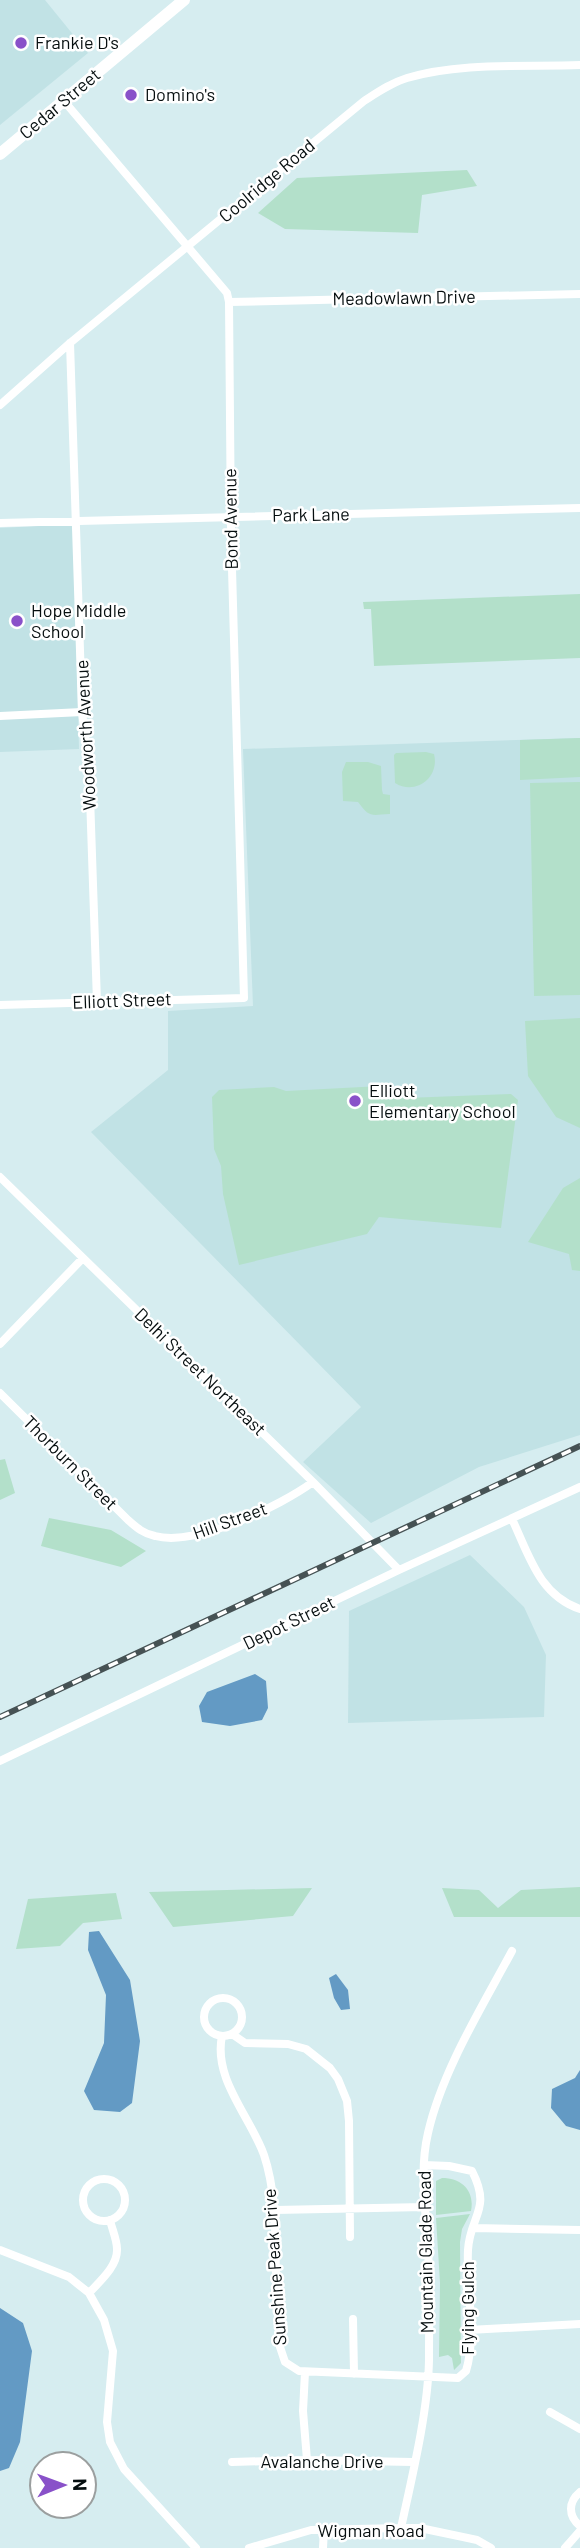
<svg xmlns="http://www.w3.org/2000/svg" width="580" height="2548" viewBox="0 0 580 2548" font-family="Barlow,sans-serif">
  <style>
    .built { fill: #c1e2e5 }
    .green { fill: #b3e0ca }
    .water { fill: #639ac4 }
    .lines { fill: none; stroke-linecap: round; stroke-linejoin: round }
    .minor { stroke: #fff; stroke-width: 8 }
    .secondary { stroke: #fff; stroke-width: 12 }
    .rail-casing { stroke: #465254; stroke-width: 6 }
    .rail { stroke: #fff; stroke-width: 3.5; stroke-dasharray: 10; stroke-linecap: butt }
    .poi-dot { fill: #8951c9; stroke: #fff; stroke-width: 2.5 }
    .labels { text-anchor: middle; stroke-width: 5; stroke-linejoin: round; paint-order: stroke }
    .poi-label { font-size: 18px; fill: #060e0f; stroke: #fff; text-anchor: start }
    .street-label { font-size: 18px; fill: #060e0f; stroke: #fff }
  </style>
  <rect width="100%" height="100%" fill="#d6edf0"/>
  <path class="built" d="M0 0H45L88 53 0 125Z
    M73 524 79 749 0 752V528Z
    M580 738V1435L479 1467 371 1523 303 1462 361 1407 91 1132 168 1070V1011L253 1006 243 749Z
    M470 1555 524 1607 546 1655 544 1717 348 1723 349 1611Z"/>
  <path class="green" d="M467 170 477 186 422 195 418 233 285 229 258 213 297 178Z
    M580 594V658L374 666 371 609H364L363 602Z
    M580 738V777L520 780V740Z
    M426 752 434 754C440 777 416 796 395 783L394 755 396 753Z
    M346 762H368L381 766 382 790 383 794 390 795V814C370 815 370 818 358 802L343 801 342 772Z
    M580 782V995L534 996 530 783Z
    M580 1018V1128L556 1117 528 1076 525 1021Z
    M381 1086 380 1099 511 1094 518 1100 501 1228 379 1217 367 1234 239 1265 223 1194 221 1166 214 1149 212 1097 219 1090 274 1087 286 1091Z
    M580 1178V1271L572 1270 569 1254 528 1242 563 1188Z
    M5 1459 15 1493 0 1500V1460Z
    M49 1518 111 1530 146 1551 121 1567 41 1546Z
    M580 1887V1917H454L442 1888 479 1890 498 1908 521 1890Z
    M312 1888 293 1916 173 1927 149 1892Z
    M116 1893 122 1919 83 1923 60 1946 16 1949 28 1899Z
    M442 2178C462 2178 475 2191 471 2211L436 2215V2181Z
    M470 2214 462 2229 460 2242 461 2363 454 2370 452 2358 448 2355 439 2357 440 2283 436 2218Z"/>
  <path class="water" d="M255 1674 266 1681 268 1708 262 1720 230 1726 202 1722 199 1706 207 1692Z
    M99 1931 130 1980 140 2041 132 2103 120 2112 94 2110 84 2091 104 2043 106 1995 88 1950 89 1932Z
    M336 1974 348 1990 350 2009 341 2010 334 1998 329 1978Z
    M580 2070V2130L566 2126 551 2108 552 2089 575 2078Z
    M0 2308 23 2323 32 2351 20 2442 9 2468 0 2471Z"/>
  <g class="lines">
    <path class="minor" d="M229 302 580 294
      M70 343 82 712 89 767 97 1002
      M0 405 70 343 364 101C378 92 391 83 407 78 459 62 525 67 580 65
      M0 523 580 508
      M0 716 82 712
      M0 1005 244 998 231 533 229 302 227 293 64 101
      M0 1177 313 1482 399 1570
      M0 1344 83 1258
      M0 1393 128 1520C137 1528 144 1534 155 1536 196 1547 280 1506 313 1482
      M512 1519C529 1555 539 1595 580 1609
      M0 1761 399 1570 580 1487
      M204 2017a19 19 0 1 1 38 0a19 19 0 1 1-38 0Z
      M232 2034 245 2043 288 2044 306 2049 330 2068 338 2079 347 2101 349 2121 350 2237
      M222 2036C213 2079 250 2116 264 2155 277 2194 275 2237 276 2278 277 2301 279 2324 280 2347L285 2362 299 2371 458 2378 466 2371C477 2336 466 2287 468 2250 470 2215 492 2210 472 2171L449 2166 424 2165
      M83 2200a21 21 0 1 1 42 0a21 21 0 1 1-42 0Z
      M275 2210 425 2207
      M474 2228 580 2230
      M0 2250 69 2277 89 2293 104 2320 113 2351 107 2422 110 2442 124 2469 196 2548
      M89 2293C99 2282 118 2266 117 2249 117 2240 112 2229 110 2220
      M353 2319 354 2374
      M469 2330 580 2324
      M305 2372 303 2411 307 2460
      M550 2412 580 2429
      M232 2462 307 2460 413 2462
      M580 2492C568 2502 568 2516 580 2526
      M401 2528C412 2477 428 2412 429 2360 429 2324 430 2286 428 2249 426 2211 419 2171 428 2133 442 2071 482 2007 512 1951
      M249 2548 311 2530 401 2528H420L477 2540 491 2548
      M323 2548 324 2529
      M565 2548 580 2531"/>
    <path class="secondary" d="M0 154 184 0"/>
    <g class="rail-casing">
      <path id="rail" d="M0 1717 580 1446"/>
    </g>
    <use href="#rail" class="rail"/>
  </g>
  <g class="poi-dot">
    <circle cx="21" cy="43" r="7"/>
    <circle cx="131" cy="95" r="7"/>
    <circle cx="17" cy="621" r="7"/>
    <circle cx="355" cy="1101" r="7"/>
  </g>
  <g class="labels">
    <g class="poi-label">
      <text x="35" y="49">Frankie D's</text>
      <text x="145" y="101">Domino's</text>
      <text x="31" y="617">Hope Middle<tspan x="31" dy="21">School</tspan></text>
      <text x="369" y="1097">Elliott<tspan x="369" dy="21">Elementary School</tspan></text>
    </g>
    <g class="street-label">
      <text transform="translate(60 104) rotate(-40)" y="6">Cedar Street</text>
      <text transform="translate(267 181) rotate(-40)" y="6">Coolridge Road</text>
      <text transform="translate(404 298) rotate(-1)" y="6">Meadowlawn Drive</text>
      <text transform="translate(311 515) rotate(-1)" y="6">Park Lane</text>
      <text transform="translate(231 519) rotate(-91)" y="6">Bond Avenue</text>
      <text transform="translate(86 735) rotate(-93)" y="6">Woodworth Avenue</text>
      <text transform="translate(122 1001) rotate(-2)" y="6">Elliott Street</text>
      <text transform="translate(200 1372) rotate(44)" y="6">Delhi Street Northeast</text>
      <text transform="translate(70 1463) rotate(45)" y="6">Thorburn Street</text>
      <text transform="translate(230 1521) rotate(-20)" y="6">Hill Street</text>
      <text transform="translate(289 1623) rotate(-26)" y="6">Depot Street</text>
      <text transform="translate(426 2252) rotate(-91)" y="6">Mountain Glade Road</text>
      <text transform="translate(275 2267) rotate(-94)" y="6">Sunshine Peak Drive</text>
      <text transform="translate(468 2308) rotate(-90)" y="6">Flying Gulch</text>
      <text x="322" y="2468">Avalanche Drive</text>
      <text x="371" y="2537">Wigman Road</text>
    </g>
  </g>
  <g transform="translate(63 2485) rotate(89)"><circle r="33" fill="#ffffff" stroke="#9b9f9f" stroke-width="2"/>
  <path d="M0-5L12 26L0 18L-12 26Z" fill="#8951c9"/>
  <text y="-10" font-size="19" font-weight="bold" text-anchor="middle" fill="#060e0f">N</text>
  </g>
</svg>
